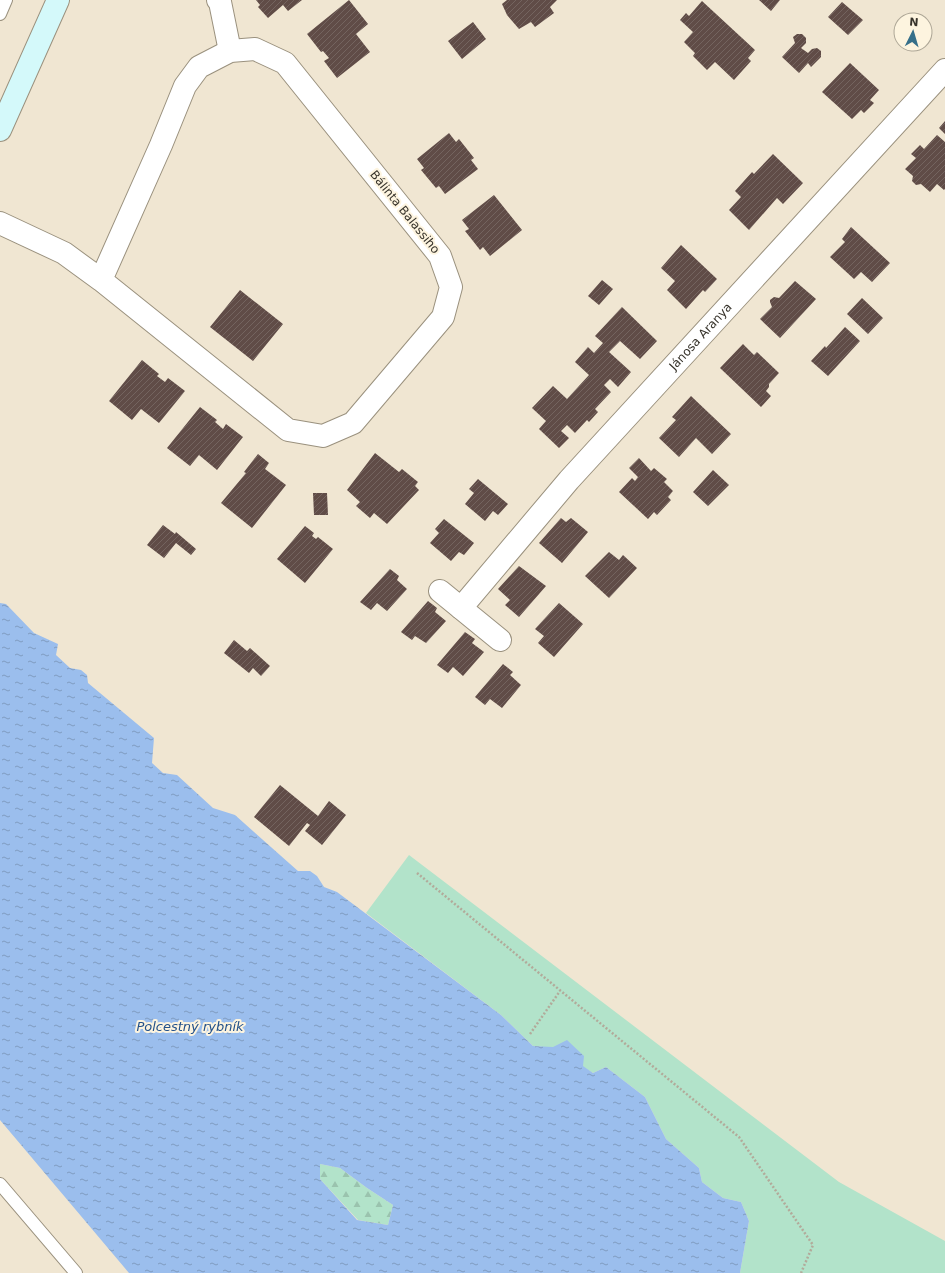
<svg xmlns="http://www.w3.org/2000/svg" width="945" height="1273" viewBox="0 0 945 1273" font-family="'DejaVu Sans',sans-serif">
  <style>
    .green { fill: #b2e3ca }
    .forest { fill: url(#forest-firs) }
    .water { fill: url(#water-ripples); fill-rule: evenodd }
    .building { fill: url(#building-hatch) }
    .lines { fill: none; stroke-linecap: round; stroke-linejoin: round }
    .lane-casing { stroke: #9a917e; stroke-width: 14 }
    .street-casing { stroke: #9a917e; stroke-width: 24 }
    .secondary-casing { stroke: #9a917e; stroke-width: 24 }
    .path { stroke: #b2aa9a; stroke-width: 2.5; stroke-dasharray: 2 2; stroke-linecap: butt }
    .lane { stroke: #fff; stroke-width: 12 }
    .street { stroke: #fff; stroke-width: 22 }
    .secondary { stroke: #d4f9fa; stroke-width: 22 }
    .labels { text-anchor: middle; stroke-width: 4; stroke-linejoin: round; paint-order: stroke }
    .street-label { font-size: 12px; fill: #37332b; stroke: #fdf4df }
    .water-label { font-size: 13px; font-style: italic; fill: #23518a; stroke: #fdf4df }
  </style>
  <defs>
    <pattern id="forest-firs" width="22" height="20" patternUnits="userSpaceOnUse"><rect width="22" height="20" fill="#b2e3ca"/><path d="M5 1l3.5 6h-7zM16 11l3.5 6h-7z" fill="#9ac3ae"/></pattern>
    <pattern id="water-ripples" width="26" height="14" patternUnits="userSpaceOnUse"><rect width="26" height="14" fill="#9bbeed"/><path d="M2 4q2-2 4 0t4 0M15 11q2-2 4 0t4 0" fill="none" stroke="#7f9bc0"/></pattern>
    <pattern id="building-hatch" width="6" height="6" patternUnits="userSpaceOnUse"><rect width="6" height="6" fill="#604c47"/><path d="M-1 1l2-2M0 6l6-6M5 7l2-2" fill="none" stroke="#74645f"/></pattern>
  </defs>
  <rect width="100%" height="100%" fill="#f0e6d2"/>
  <path class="green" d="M409 855 839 1182 945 1241V1273H740L749 1221 741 1202 723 1198 702 1182 699 1168 666 1139 645 1097 606 1067 593 1073 553 1048 533 1046 501 1015 366 913Z"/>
  <path class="forest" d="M320 1164 340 1168 367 1188 393 1205 388 1225 358 1220 320 1179Z"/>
  <path class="water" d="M0 603 6 604 34 633 58 644 56 655 70 668 81 670 87 675 88 683 154 738 152 763 163 773 177 775 213 808 235 815 298 871H310L317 876 324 887 337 892 501 1015 533 1046 553 1047 567 1040 584 1056 583 1066 593 1073 606 1067 645 1097 666 1139 699 1168 702 1182 723 1198 741 1202 749 1221 740 1273H129L0 1120ZM320 1164 340 1168 367 1188 393 1205 388 1225 357 1220 320 1179Z"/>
  <path class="building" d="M256 0H302L288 11 283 5 268 18 258 7 260 5Z
    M349 0 368 24 356 34 370 52 337 78 324 61 329 58 323 51 321 52 307 34Z
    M507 0H557L550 7 554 13 535 27 531 22 519 29 507 15 502 4Z
    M759 0H780L771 11Z
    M702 1 755 50 748 58 751 61 734 80 715 62 707 70 693 56 695 53 684 42 693 32 680 20 686 13 689 16Z
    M842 2 863 20 848 35 828 17Z
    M473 22 486 39 462 59 448 41Z
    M797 34H802L806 38V43L801 48 808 53 812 49 817 48 821 51V57L811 67 808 63 799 73 782 57 795 43 793 37Z
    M850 63 879 90 870 100 874 103 864 113 861 110 852 119 822 92Z
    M945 121V134L939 128Z
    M449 133 456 142 459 139 474 158 471 160 478 169 445 194 439 186 436 188 421 170 424 168 417 159Z
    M937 135 945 142V189L944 190 937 184 930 192 921 184 916 185 912 181 913 176 905 169 916 158 911 154 920 145 924 149Z
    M773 154 803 183 783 204 777 198 749 230 729 210 741 197 735 191 752 172 754 174Z
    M494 195 522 230 490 256 483 247 480 250 473 241 465 231 469 229 462 220Z
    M851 227 890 263 872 282 861 272 854 279 830 257 845 242 842 239Z
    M681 245 717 279 705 292 703 290 686 309 667 290 675 281 661 268Z
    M602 280 613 289 599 305 588 296Z
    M795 281 816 299 780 338 760 319 772 307 770 302V300L774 297 779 298Z
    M240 290 283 324 253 361 210 327Z
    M862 298 883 318 868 334 847 314Z
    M622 307 657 341 640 359 620 341 609 352 631 372 618 387 610 379 604 385 611 392 595 409 598 412 589 422 587 420 575 433 567 425 561 431 569 438 559 448 539 429 546 421 532 408 553 386 567 399 589 375 575 362 588 347 594 353 603 343 595 336Z
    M845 327 860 341 828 376 811 361 825 346 826 348Z
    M743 344 754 355 757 352 779 373 769 384V387L766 391 771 396 761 407 720 368Z
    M142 360 159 374 157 376 165 382 168 378 185 391 159 423 141 409 132 420 109 401Z
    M691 396 731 434 712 454 696 438 679 457 659 438 676 420 672 417Z
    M200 407 217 420 215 422 223 429 226 424 243 437 217 470 199 455 190 466 167 448Z
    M375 453 399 472 402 469 418 482 415 486 419 490 387 524 374 513 370 518 356 506 360 502 347 490Z
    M258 454 269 463 265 469 286 485 252 528 221 503 246 473 244 472Z
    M639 458 651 471 654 468 667 479 664 482 673 491 668 497 671 500 657 515 654 512 648 519 619 492 632 478 635 481 638 477 629 468Z
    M713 470 729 485 708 506 693 492Z
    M478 479 508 504 498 515 493 511 485 521 465 504 474 493 469 489Z
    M313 493H327L328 515H314Z
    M561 518 566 522 571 518 588 532 562 563 539 543Z
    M444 519 474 543 464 555 459 552 451 561 430 543 439 533 435 529Z
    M163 525 175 534 176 532 196 549 191 555 176 543 164 558 147 545Z
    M305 526 314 533 312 536 316 539 318 537 333 549 305 583 277 559Z
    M609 552 619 560 623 555 637 568 609 598 585 576Z
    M519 566 546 586 519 617 505 605 510 600 498 589Z
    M390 569 399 576 397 580 407 589 387 611 377 603 371 610 360 602Z
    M428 601 437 608 435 612 446 621 426 643 415 636 412 640 401 632Z
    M559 603 583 624 554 657 538 643 544 636 535 629Z
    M465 632 475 639 472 643 484 652 463 676 453 667 448 673 437 665Z
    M234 640 247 651 250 648 270 666 261 676 253 668 249 673 224 653Z
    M503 664 513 672 510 675 521 685 502 708 490 699 485 705 475 697Z
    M280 785 318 816 329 801 346 815 322 845 305 831 310 825 307 823 289 846 254 817Z"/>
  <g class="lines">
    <g class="lane-casing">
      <path id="lane" d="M0 14 6 0
        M0 1184 76 1273"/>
    </g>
    <g class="street-casing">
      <g id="street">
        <path d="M218 0 220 2 230 51"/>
        <path d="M0 223 64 253 101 280 288 430 323 436 353 423 443 317 451 287 440 256 285 63 255 49 230 51 199 67 185 86 161 145 101 280"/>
        <path d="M440 591 500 640"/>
        <path id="s1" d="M461 608 569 480 945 70"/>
      </g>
    </g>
    <g class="secondary-casing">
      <path id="secondary" d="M0 130 58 0"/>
    </g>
    <path class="path" d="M417 873 739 1137 813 1245 801 1273
      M530 1034 560 991"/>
    <use href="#lane" class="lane"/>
    <use href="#street" class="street"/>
    <use href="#secondary" class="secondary"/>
  </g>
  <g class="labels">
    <g class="street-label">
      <text transform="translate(405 212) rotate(51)" y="4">Bálinta Balassiho</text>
      <text dy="4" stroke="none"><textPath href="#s1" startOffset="362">Jánosa Aranya</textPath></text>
    </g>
    <g class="water-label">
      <text x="190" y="1031">Polcestný rybník</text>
    </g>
  </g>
  <g transform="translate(913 32) rotate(5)"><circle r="19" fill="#fdf4df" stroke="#aea797"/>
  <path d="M0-3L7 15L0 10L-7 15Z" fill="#366f89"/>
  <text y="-6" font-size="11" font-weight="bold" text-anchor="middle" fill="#37332b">N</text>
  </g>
</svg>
